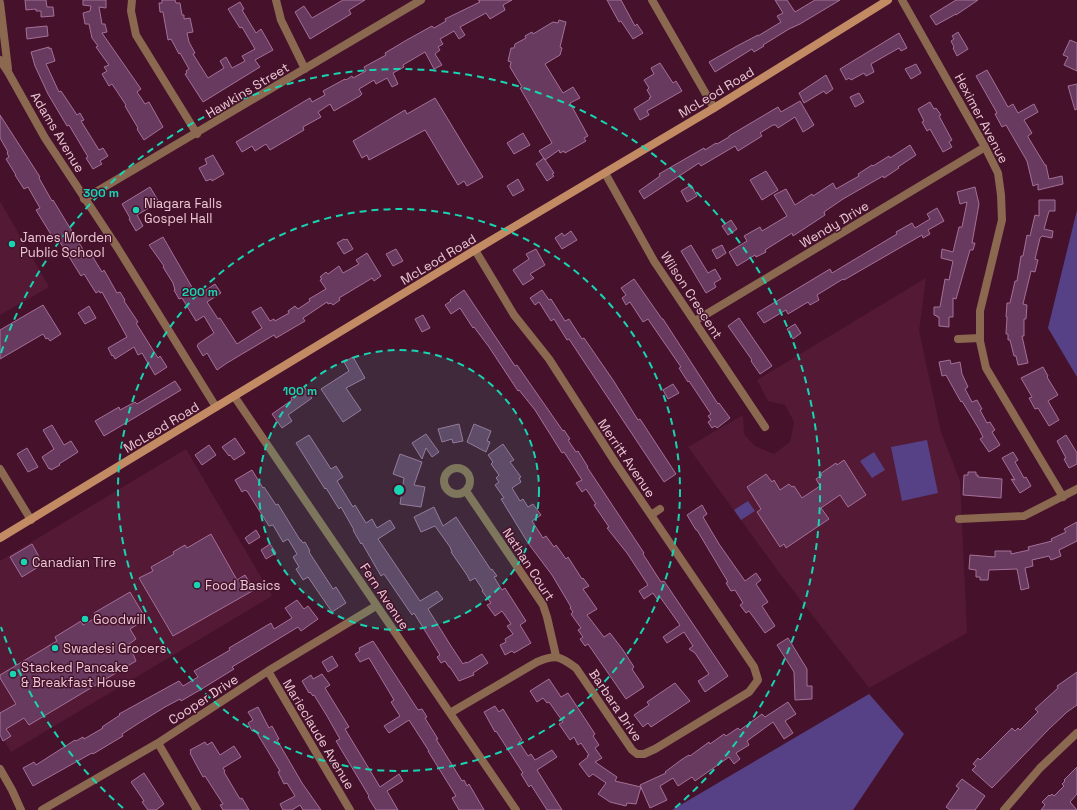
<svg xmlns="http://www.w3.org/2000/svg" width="1077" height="810" viewBox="0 0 1077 810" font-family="'Space Grotesk',sans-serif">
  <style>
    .built { fill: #541935 }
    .green { fill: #564187 }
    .building { fill: #693a5f; stroke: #a47098 }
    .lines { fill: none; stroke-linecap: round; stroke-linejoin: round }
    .minor { stroke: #8b6850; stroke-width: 8 }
    .tertiary { stroke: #8b6850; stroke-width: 8 }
    .secondary { stroke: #c28b64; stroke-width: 8 }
    .ring { fill: none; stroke: #17d5b2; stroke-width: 2; stroke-dasharray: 7 5 }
    .poi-dot { fill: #17d5b2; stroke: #46122b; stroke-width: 1.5 }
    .labels { text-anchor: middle; stroke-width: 3; stroke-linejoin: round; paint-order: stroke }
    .street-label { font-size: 13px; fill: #ebc8d4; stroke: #46122b }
    .poi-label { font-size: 13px; fill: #ebc8d4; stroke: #46122b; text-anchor: start }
    .centre { fill: #17d5b2; stroke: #46122b; stroke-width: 2 }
    .ring-label { font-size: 12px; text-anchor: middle; font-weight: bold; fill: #17d5b2; stroke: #46122b; stroke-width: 3; stroke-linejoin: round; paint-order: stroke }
  </style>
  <rect width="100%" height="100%" fill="#46122b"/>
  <path class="built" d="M0 201 49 287 0 315Z
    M926 278 919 331 941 432 960 481 967 633 869 688 778 571 688 447 743 415 744 434 755 446 774 454 790 442 794 422 785 405 768 401 757 380Z
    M186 449 272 596 11 752 0 734V561Z"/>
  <path class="green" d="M1077 210V377L1048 328Z
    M927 440 938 493 902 501 891 447Z
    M874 452 885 470 872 478 860 461Z
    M748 501 755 511 741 520 734 510Z
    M869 694 904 734 853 810H672Z"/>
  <path class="building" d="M25 0H46L47 7H53L54 16 41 17V11H36V9L26 10Z
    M83 0H106V8L99 7 102 24H105L107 32 102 33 141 89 137 92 145 104 149 102 163 127 144 140 137 129 138 128 125 106 126 105 112 84 109 86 102 74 107 71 104 67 109 65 96 47 98 46 92 38 89 24H85L83 13 90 11 91 6 83 5Z
    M162 0H175L176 3H180L182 15H184V19L190 18 193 32 187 33 189 42 195 53 193 54 208 78 224 68 220 61 226 57 232 68 245 61 242 56 255 49 242 27 240 28 228 9 240 2 244 9 242 10 256 33 261 29 273 50 255 60 260 67 203 102 185 74 187 73 186 71 189 69 180 53 179 54 171 39 168 40 163 12H160L159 3H162Z
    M343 0H365L349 10 351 14 310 39 295 12 304 6 312 18Z
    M478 0H512L503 5 505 10 490 19 486 13 460 27 465 35 459 39 454 31 440 39 443 44 438 47 440 50 435 54 442 65 434 69 425 52 403 65 404 67 393 73 398 84 392 87 387 78 376 84 374 80 359 89 362 94 360 96 334 111 330 104 318 112 321 117 303 127 304 130 270 150 266 144 255 151 252 146 242 152 236 142 310 98 312 102 325 95 323 91 345 79 346 80 352 76 353 78 366 71 364 67 386 55 385 53 405 41 432 26 434 28 446 21 445 19 480 2Z
    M607 0H621L635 26 637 24 643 33 633 39 621 21 619 22Z
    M775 0H787L795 12 815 0H840L800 24 789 29 763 45 764 46 754 52 752 49 715 72 709 62 737 46 758 35V36L781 22 777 16 783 13Z
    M956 0H978L956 15V14L936 25 930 16Z
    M559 20 566 22 560 47 562 48 560 55 545 64 563 93 573 87 580 98 570 103 588 136 584 138 586 141 565 153 564 151 560 153 559 150 545 160 539 151 552 143 520 88 522 87 510 67 511 62 508 61 511 48H514L515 44 526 38 525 36 532 32 533 34 553 22 558 23Z
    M47 26 48 36 27 39 26 28Z
    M958 32 968 49 957 56 953 48 954 47 951 41 954 39 952 36Z
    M899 33 907 48 901 51 899 48 871 64 874 72 866 76 864 73 851 80 849 78 846 80 840 69Z
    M1070 40 1077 43V71L1064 65 1068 57 1063 55Z
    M49 47V49L51 48 55 61 46 64 59 92 61 91 77 115 80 113 84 120 81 121 99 150 103 148 108 156 100 161 102 164 93 169 86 158 88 157 69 125 67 126 48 94 35 66 31 52Z
    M660 63 673 83 676 81 682 91 647 111 649 115 640 120 634 109 650 99 649 98 651 97 647 90 649 88 644 80 654 74 651 68Z
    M916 64 921 73 911 79 905 69Z
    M987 70 1008 107 1013 104 1018 113 1034 104 1038 112 1024 120 1032 133 1028 136V137L1045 165H1046L1049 179 1062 176 1063 184 1038 190V184L1033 186 1027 161 1006 125 1002 127 995 114 997 113 976 76Z
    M826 75 833 89 826 94 824 91 804 103 799 93Z
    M1077 84V109L1075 110 1068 86Z
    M859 93 864 102 855 107 850 97Z
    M435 98 483 177 467 186 464 181 458 185 425 130 369 160 367 155 362 158 353 141 405 110 407 114Z
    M800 101 814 125 803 132 795 117 778 128 776 125H773L760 133 762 136 738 151 735 146 701 166 699 163 644 199 639 191 660 176 659 174 704 148 705 150 716 143 717 144 729 137V136L778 107 781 112Z
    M930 102 934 109 936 108 941 115 939 116 952 140 949 142 952 147 943 152 930 129 927 131 922 122 924 121 918 109Z
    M0 115 40 177 39 178 52 201 53 200 87 256 91 254 102 272 104 270 117 293 120 292 125 300 124 301 138 322 136 323 158 358 160 356 167 367 155 375 142 353 138 355 134 347 115 359 113 355 112 356 108 348 127 337 102 292 100 293 99 291 96 293 84 274 81 276 58 239 55 241 36 210 40 208 28 187 24 189 15 175H16L6 159 9 157 7 153 8 152 0 138Z
    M523 133 530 145 514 154 507 143Z
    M910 145 916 155 898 167 899 168 884 178 883 176 843 199 824 212 825 215 793 236 792 233 765 250 766 252 756 257 755 255 737 266 729 252 747 241 744 236 760 227 762 231 787 216 774 195 786 189 795 205 812 194 813 196 833 183 836 189 859 176 858 174 872 165 873 166 889 156 890 158Z
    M213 155 224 174 212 181 211 179 206 181 199 168 207 164 205 159Z
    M544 158 554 173 552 174 554 176 547 181 536 164Z
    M766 171 778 190 762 200 750 180Z
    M518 179 524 190 513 196 507 186Z
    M691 185 697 196 687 202 681 191Z
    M150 187 159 202 137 215 143 226 136 231 129 219 130 218 122 204Z
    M975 187 979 204 972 243H975L973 250H970L956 299 953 298V317H949V327L939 326V317H937V316L934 315V307H940L945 279 949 280 953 261 941 258 942 249 953 252 959 227H962L967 202 960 204 957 192Z
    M1039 200H1055V211H1049L1044 229 1053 231 1052 238 1042 236 1040 238 1035 259 1038 260 1035 272 1031 271 1023 304 1027 305 1026 319H1024V336H1022L1028 363 1018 365 1016 356H1014L1010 340H1008V334H1006L1007 317H1006L1007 303H1010L1015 281H1017L1021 256H1023L1027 235 1030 236 1035 215 1039 216Z
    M937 208 944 221 928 230 930 234 923 238 922 235 844 280 843 279 817 295 819 300 810 305 808 302 788 314 786 310 764 323 757 313 830 269 832 273 897 234 896 232 912 223 915 228 930 219 927 214Z
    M731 220 737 229 728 235 722 226Z
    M571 231 577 240 562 249 555 238 562 233 564 236Z
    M163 237 197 296 215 284 221 293 207 302 218 319 220 318 237 344 262 328 252 312 261 307 270 321 274 319 275 321 289 313 288 311 295 306 298 309 310 301 309 299 326 289 320 280 322 279 320 277 326 272 328 274 339 266 343 273 359 264 356 260 367 253 381 276 374 281 372 278 369 280 339 298 340 300 333 305 331 303 328 304 327 302 303 318 305 321 276 338 274 335 227 363 217 370 207 353 203 356 197 346 198 345V344L214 333 204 316 196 321 182 298 179 299 174 290H175L173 283 163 267 164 266 149 245Z
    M344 239 345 240 347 239 353 249 344 254 337 243Z
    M691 245 708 273 715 269 721 279 714 283 716 287 706 293 681 251Z
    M722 245 726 253 717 259 712 250Z
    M396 249 403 261 393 266 386 254Z
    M536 249 545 265 530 274 534 278 523 285 513 270 529 259 526 254Z
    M634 279 662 319H663L718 404 719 403 730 418 717 428 715 426 712 428 708 422 711 420 708 416 711 414 689 381 688 382 679 368 681 367 650 322 648 319 643 322 630 302 626 305 622 298 626 295 621 288Z
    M464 290 515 366 517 365 563 431 564 430 570 439 568 440 576 452 578 451 588 467H587L644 553 643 554 661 582 664 581 728 676 705 692 698 681 709 674 695 653 689 649 693 646 684 632 667 643 663 637 680 625 660 597 657 599 653 593 644 599 639 591 648 585 627 553 607 528 609 527 594 505 596 504 586 489 582 492 576 483 582 480 564 452 562 453 535 410 519 390 518 391 489 347 474 327 473 328 460 308 451 314 445 305 451 301 450 300Z
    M542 290 549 300 551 299 565 321 569 319 582 339 584 338 613 380 638 420 640 419 676 474 664 482 569 339 567 340 554 319 551 321 539 302 535 305 530 298Z
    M43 305 61 334 50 341 48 338 46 339 43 334 0 359V330Z
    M89 306 96 318 85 324 78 313Z
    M423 315 430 328 422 332 415 319Z
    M739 318 772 366 760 374 751 361 752 360 728 326Z
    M795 324 801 333 793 339 787 329Z
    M353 357 365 378 346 388 361 410 343 422 321 389 349 371 344 362Z
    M950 360 951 364 960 362 962 374 968 387 965 389 972 402 977 400 982 409 980 410 987 423 990 422 995 430 992 432 1000 445 989 452 980 439 983 437 979 429 962 401 961 402 946 375 942 376 939 362Z
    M1043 367 1048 376 1047 377 1058 395 1048 401 1059 420 1049 426 1038 408 1035 409 1029 398 1032 397 1021 378Z
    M175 381 181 390 104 436 95 421 119 407 120 410 135 402 137 404Z
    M673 384 679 393 668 399 663 390Z
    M305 388 312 398 288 415 292 421 282 428 272 414 292 400 291 398Z
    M459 424 463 441 453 443 452 439 442 442 438 429Z
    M474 424 491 431 487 441 490 442 486 452 467 442Z
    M52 425 64 445 71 441 78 452 59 464 60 465 51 470 50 468 49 469 42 457 54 449 43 430Z
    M426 434 439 452 432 457 426 448 422 459 412 443Z
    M309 435 331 469 336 466 343 477 337 481 353 507 355 505 366 523 372 519 377 528 390 520 395 528 378 539 420 601 437 591 443 599 428 609 451 646 463 664 466 662 467 663 482 654 488 663 473 673 474 675 459 681 450 667H449L445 661 441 663 437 657 440 655 414 613 412 615 384 574 381 576 362 543 361 544 353 530H354L341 507 339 509 326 488 325 489 296 443Z
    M1066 435 1077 453V464L1069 468 1064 459 1066 458 1057 441Z
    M235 438 245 453 234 460 230 455 229 456 222 447Z
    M503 444 514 460 510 462 521 477 519 478 521 482 512 488 520 501 523 499 528 507 533 504 541 515 532 521 543 538 546 536 554 547 556 545 566 559 568 557 582 579 583 578 589 586 583 589 597 609 587 615 604 637 610 633 623 650 634 667 632 669 644 687 626 699 588 644 585 646 580 639 583 637 578 630 581 628 571 614 573 612 570 608 571 607 552 575 528 543 501 499 504 498 495 485 499 482 496 478 499 475 491 464 493 462 488 455Z
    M209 445 216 455 202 465 195 455Z
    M27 448 38 467 28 472 17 454Z
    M1013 452 1018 460 1015 462 1024 478 1026 477 1031 486 1020 493 1011 479 1015 480 1002 458Z
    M400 454 422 462 414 485 425 487 421 507 400 504 404 478 393 474Z
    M844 460 866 495 848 507 840 495 821 508 829 519 786 548 784 544 780 547 757 512 761 509 747 487 766 474 772 482 774 480 780 490 789 484 792 487 794 486 802 498 820 486 816 479 822 475 820 474 836 463 837 465Z
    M252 470 263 488 264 487 276 505 278 504 300 540H301L303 543 305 542 310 551 309 552 333 589 336 587 346 603 332 612 308 577 303 580 296 569 299 567 293 557 297 554 288 539 283 542 273 525 269 526 247 491H246L245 490 242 492 235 480Z
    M968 472H976V475H978V477L1002 479 1001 498 963 495 964 475H968Z
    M702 505 707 514 703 517 719 544 745 581 756 573 761 580 756 584 768 602 762 606 775 626 765 633 749 611 746 613 740 605 743 603 735 590 731 591 726 583 728 582 725 577 697 530H696L687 515Z
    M434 507 443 526 456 517 491 570 492 569 497 576 494 577 502 590 505 588 526 621 520 625 531 643 514 653 512 651 505 655 500 645 506 642 505 639 513 634 507 626 511 624 502 611 495 616 487 605 491 603 482 591 483 590 475 578 470 581 467 575 451 552H452L450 547 435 526 421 532 414 517Z
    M1077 522V541L1059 550 1061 556 1051 560 1049 556 1032 560 1033 566 1025 568 1029 588 1021 590 1017 569 989 570 988 580H980V577H976V570L969 569 970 555 995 557V551H1011V554L1029 550 1028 547 1052 541 1051 539 1066 532 1064 529Z
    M256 530 260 537 249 544 245 538Z
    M211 534 237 580 245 575 254 590 173 636 139 578 153 571 151 567 174 554 173 552 185 545 187 548Z
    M32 544 43 564 22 577 10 557Z
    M270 544 276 553 266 559 261 550Z
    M130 592 146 619 130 629 136 639 129 644 136 661 29 725 24 718 6 729 11 736 3 741 0 735V713L16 704 0 678V675L57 641 55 637 81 621 83 625 97 617 94 613Z
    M297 600 304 609 308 606 318 619 301 631 298 627 232 667 234 669 200 690 181 701 180 699 165 707 139 723 122 734 123 736 93 754 92 753 33 786 23 768 34 762 36 765 75 740 76 741 83 737 84 739 103 728 102 727 120 715 119 714 179 681 183 686 198 677 194 671 230 650 229 648 271 623 274 629 292 618 285 608Z
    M788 638 807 669V686H812V699L795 700 794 672 777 645Z
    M373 641 418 710 422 709 427 717 425 718 428 723 438 739H436L462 781 464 780 467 786 469 784 484 810H459L452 798 456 796 428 751H429L409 720 389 733 384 726 400 716 391 702 394 700 369 658 360 662 355 654 360 651 359 648Z
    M332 656 338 666 328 672 322 662Z
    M1077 672V705L1067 712 1049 729 992 788 972 770 976 766 973 764 978 758 980 760 1012 728 1015 731 1018 728 1020 730 1038 712 1035 709 1058 688 1057 686Z
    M322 674 330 685 325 688 349 727 345 729 380 787 399 774 403 781 387 791 398 810H376L368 797 369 796 336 741 340 739 327 716 314 695 313 696 310 692 309 693 302 681 311 675 313 679Z
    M549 679 561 697 568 693 595 734 593 736 599 745 595 748 602 758 595 762 617 777 615 781 641 787 636 804 627 803 626 806 610 802 598 794 606 783 593 774 589 777 579 764 588 757 587 756 589 755 581 743 578 745 574 737 570 740 559 724 563 722 549 702 547 703 543 698 537 702 530 691Z
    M675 683 690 701 651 727 648 723 643 727 634 715 649 705 647 702Z
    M788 702 796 714 785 721 793 733 784 739 773 722 747 741 749 745 736 753 740 759 734 764 729 757 695 781 692 777 678 786 673 778 660 786 667 800 650 808 640 785 666 773 665 772 681 760 689 755 690 756 709 742 710 744 724 734 726 736 738 728 740 730 762 714 765 717Z
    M495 706 499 712 503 709 522 740 519 742 528 756 531 754 535 760 552 750 557 757 537 770 562 810H547L531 785 529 787 521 774 523 773 496 731 495 732 484 712Z
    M258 707 269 728 272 726 279 739 277 740 302 783 321 810H303L300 805 292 810H283L280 804 295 796 287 783 284 784 278 772 280 771 255 730 252 731 248 723 253 720 248 712Z
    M205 742 207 745 212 742 220 755 234 746 241 757 223 768 225 771 224 772 240 799 242 798 249 810H223L220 805 223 804 205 776 203 777 198 768 190 753 191 752 190 750Z
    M1077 767V794L1070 802 1077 810H1041L1045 805 1042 802 1049 795 1050 796 1052 794 1054 796 1064 786 1062 784 1065 781 1064 780Z
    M144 773 164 804 156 810H148L142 802 144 801 131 782Z
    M962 779 985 796 975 810H950L946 807 959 788 956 786Z"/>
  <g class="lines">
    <path class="minor" d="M132 0 131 11 136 35 197 134
      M276 0 281 20 305 69
      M652 0 714 108
      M902 0 985 147 998 173 1001 195 1002 220 980 311V341L986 368 1063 497
      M0 3 8 69
      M0 60 8 72 45 138 117 247 216 407
      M605 173 654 261 765 427
      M84 199 421 0
      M695 321 985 147
      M958 339 980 338
      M234 396 516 810
      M444 481a13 13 0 1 1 26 0a13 13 0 1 1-26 0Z
      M0 469 31 520
      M466 491 543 605 547 617 556 656
      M651 515 660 509
      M959 519 1024 516 1077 489
      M268 671 350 810
      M450 713 537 662C556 654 560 656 576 668L632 750 637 754H644L655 749 749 692 758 680 754 667 617 465 549 359 514 315 475 250
      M158 743 197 810
      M42 810 158 743 268 671 376 606
      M1004 810 1040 768 1077 733"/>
    <path class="tertiary" d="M0 769 12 790 21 810"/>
    <path class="secondary" d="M0 538 475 250 714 108 888 0"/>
  </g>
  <circle cx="399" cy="490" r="140" fill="#17d5b2" fill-opacity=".12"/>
  <g class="ring">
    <circle cx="399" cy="490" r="140"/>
    <circle cx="399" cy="490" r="281"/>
    <path d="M123 808A421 421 0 0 1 1 627M1 353A421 421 0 1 1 675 808"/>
  </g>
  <g class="poi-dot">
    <circle cx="136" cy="210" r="4"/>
    <circle cx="12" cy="244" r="4"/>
    <circle cx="24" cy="562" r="4"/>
    <circle cx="197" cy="585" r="4"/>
    <circle cx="85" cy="619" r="4"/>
    <circle cx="55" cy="648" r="4"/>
    <circle cx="13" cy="674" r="4"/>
  </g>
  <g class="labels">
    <g class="street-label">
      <text transform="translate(247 90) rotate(-31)" y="5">Hawkins Street</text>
      <text transform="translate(716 92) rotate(-31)" y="5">McLeod Road</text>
      <text transform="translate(982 118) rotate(62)" y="5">Heximer Avenue</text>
      <text transform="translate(58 132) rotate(59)" y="5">Adams Avenue</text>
      <text transform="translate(834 224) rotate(-31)" y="5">Wendy Drive</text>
      <text transform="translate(438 259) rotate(-31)" y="5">McLeod Road</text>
      <text transform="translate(692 295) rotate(57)" y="5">Wilson Crescent</text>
      <text transform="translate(161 427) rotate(-31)" y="5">McLeod Road</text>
      <text transform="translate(627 458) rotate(56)" y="5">Merritt Avenue</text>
      <text transform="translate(529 564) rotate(57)" y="5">Nathan Court</text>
      <text transform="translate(385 596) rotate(56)" y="5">Fern Avenue</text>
      <text transform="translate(203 699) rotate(-33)" y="5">Cooper Drive</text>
      <text transform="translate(616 705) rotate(56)" y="5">Barbara Drive</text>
      <text transform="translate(319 734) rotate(59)" y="5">Marieclaude Avenue</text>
    </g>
    <g class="poi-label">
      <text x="144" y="208">Niagara Falls<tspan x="144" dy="15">Gospel Hall</tspan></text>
      <text x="20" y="242">James Morden<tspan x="20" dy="15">Public School</tspan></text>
      <text x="32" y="567">Canadian Tire</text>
      <text x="205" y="590">Food Basics</text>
      <text x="93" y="624">Goodwill</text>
      <text x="63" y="653">Swadesi Grocers</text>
      <text x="21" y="672">Stacked Pancake<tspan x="21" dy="15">&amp; Breakfast House</tspan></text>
    </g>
  </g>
  <circle cx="399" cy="490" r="6" class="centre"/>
  <g class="ring-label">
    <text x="101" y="197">300 m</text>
    <text x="200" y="296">200 m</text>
    <text x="300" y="395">100 m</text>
  </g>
</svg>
